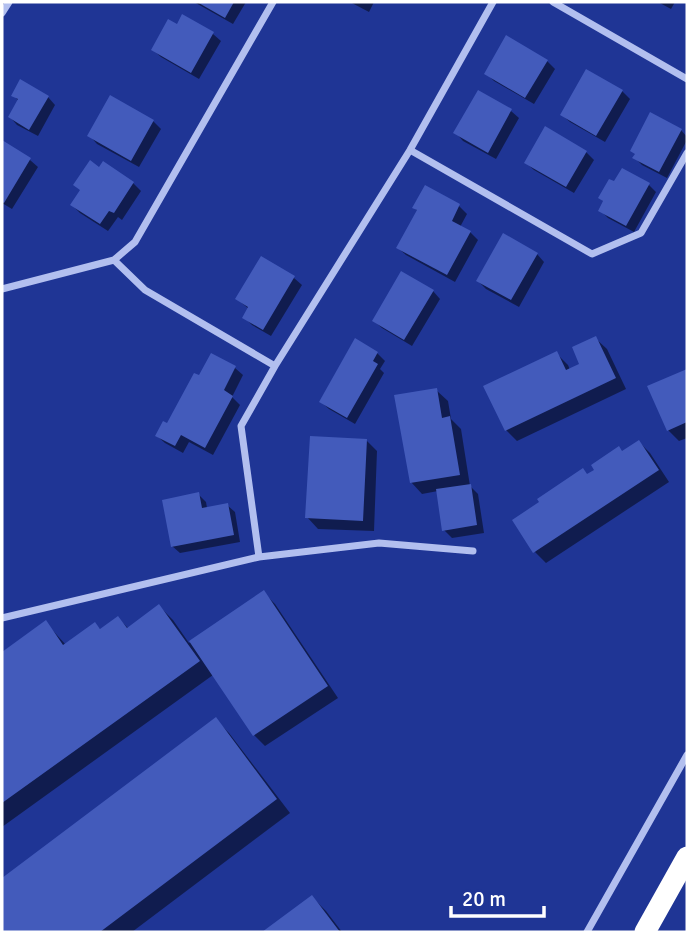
<svg xmlns="http://www.w3.org/2000/svg" width="689" height="934" viewBox="0 0 689 934" font-family="Signika,sans-serif">
  <style>
    .shadow { fill: #0007 }
    .building { fill: #435bbb }
    .lines { fill: none; stroke-linecap: round; stroke-linejoin: round }
    .street { stroke: #b2bfef; stroke-width: 7 }
    .highway { stroke: #fff; stroke-width: 21 }
  </style>
  <rect width="100%" height="100%" fill="#1f3595"/>
  <path class="shadow" d="M194 2H246L233 24Z
    M350 2H374L369 12Z
    M658 2H675L671 9Z
    M183 17 213 34 221 41 199 79 161 57 153 50 178 26Z
    M547 61 555 69 534 104 494 81 486 73Z
    M622 91 630 99 605 142 570 122 562 115Z
    M13 95 48 97 55 105 38 136 17 125 10 117 19 101Z
    M511 111 519 118 496 159 463 141 456 133Z
    M153 121 161 129 139 167 97 144 90 136Z
    M681 130 687 137V140L667 178 642 165 634 157Z
    M2 142 30 160 38 167 12 209 2 203Z
    M586 152 594 160 574 193 534 170 526 163Z
    M103 164 133 183 141 191 122 220 118 217 108 231 80 213 72 205Z
    M649 185 656 192 634 232 608 218 600 210 605 203 600 198Z
    M425 187 459 206 467 214 460 227 470 232 478 240 455 282 406 255 398 248 418 211 414 208Z
    M537 254 544 262 519 307 486 289 478 281Z
    M294 278 302 285 271 336 252 325 244 317 249 309 237 299Z
    M433 291 440 299 412 346 382 328 374 321Z
    M595 338 607 349 626 389 517 441 506 430 557 354 568 365 570 370 582 365Z
    M356 341 377 353 385 361 380 369 384 373 355 424 329 409 321 402Z
    M212 355 235 368 243 375 232 397 240 405 213 455 189 442 183 453 165 443 157 436 168 425 200 377Z
    M687 371V438L679 441 668 430 650 387Z
    M436 390 448 401 451 419 461 429 470 486 478 494 484 533 452 538 444 530 438 491 422 494 411 482Z
    M366 440 377 451 374 531 318 529 307 517Z
    M639 442 650 453 669 482 546 563 535 552 588 476Z
    M198 494 206 502 207 508 227 505 235 512 240 542 180 553 172 546Z
    M264 593 275 604 338 698 265 746 254 735 213 675 2 827V654L46 623 66 645 95 624 101 630 118 618 129 629 159 606 173 620 189 643Z
    M215 719 229 733 290 813 132 932H2V880Z
    M312 897 326 911 342 932H265Z"/>
  <path class="building" d="M197 2H234L225 18Z
    M182 14 214 32 191 73 151 50 168 19 177 24Z
    M506 35 548 60 525 98 484 74Z
    M586 69 623 90 596 136 560 115Z
    M20 79 49 96 29 130 8 117 18 99 11 96Z
    M478 90 512 109 488 153 453 133Z
    M110 95 154 120 131 161 87 136Z
    M650 112 682 129 659 172 632 158 635 154 630 151Z
    M545 126 587 151 566 187 524 163Z
    M2 140 31 158 4 203 2 202Z
    M90 160 99 167 103 161 134 182 114 213 109 211 100 224 70 205 80 190 73 185Z
    M622 168 650 183 626 226 598 211 603 201 598 198 609 179 614 181Z
    M425 185 460 204 452 221 471 231 447 275 396 248 417 210 412 208Z
    M503 233 538 253 511 300 476 281Z
    M261 256 295 276 263 330 242 318 248 307 235 299Z
    M401 271 434 290 404 340 372 321Z
    M596 336 616 378 505 431 483 386 557 351 566 370 579 364 572 347Z
    M355 338 378 352 373 361 378 364 347 418 319 402Z
    M211 353 236 366 224 390 233 396 205 448 181 435 175 446 155 436 163 421 167 423 194 373 199 375Z
    M687 369V422L667 431 647 386Z
    M437 388 442 418 450 416 460 475 410 483 394 395Z
    M310 436 367 439 363 521 305 518Z
    M639 440 659 470 533 553 512 520 539 502 537 499 583 468 587 474 594 470 591 465 619 446 622 451Z
    M471 484 477 525 442 531 436 489Z
    M199 492 202 508 228 503 234 535 171 547 162 500Z
    M264 590 328 686 253 736 189 641Z
    M159 604 200 661 2 803V652L46 620 63 645 95 622 100 629 118 616 127 628Z
    M216 717 277 799 100 932H2V878Z
    M312 895 340 932H262Z"/>
  <g class="lines">
    <path class="street" d="M553 2 687 79
      M2 13 9 2
      M410 150 592 254 641 233 687 153
      M114 260 135 242 273 2
      M2 289 114 260 145 290 275 366
      M259 557 241 426 275 366 410 150 493 2
      M2 618 259 557 379 543 473 551
      M587 932 687 755"/>
    <path class="highway" d="M645 932 687 857"/>
  </g>
  <rect width="689" height="934" fill="none" stroke="#ffffff" stroke-width="7"/>
  <path d="M451 906v10h93v-10" fill="none" stroke="#ffffff" stroke-width="3.5"/>
  <text x="462" y="906" font-size="21" fill="#ffffff" stroke="#1f3595" stroke-width="5" paint-order="stroke">20 m</text>
</svg>
